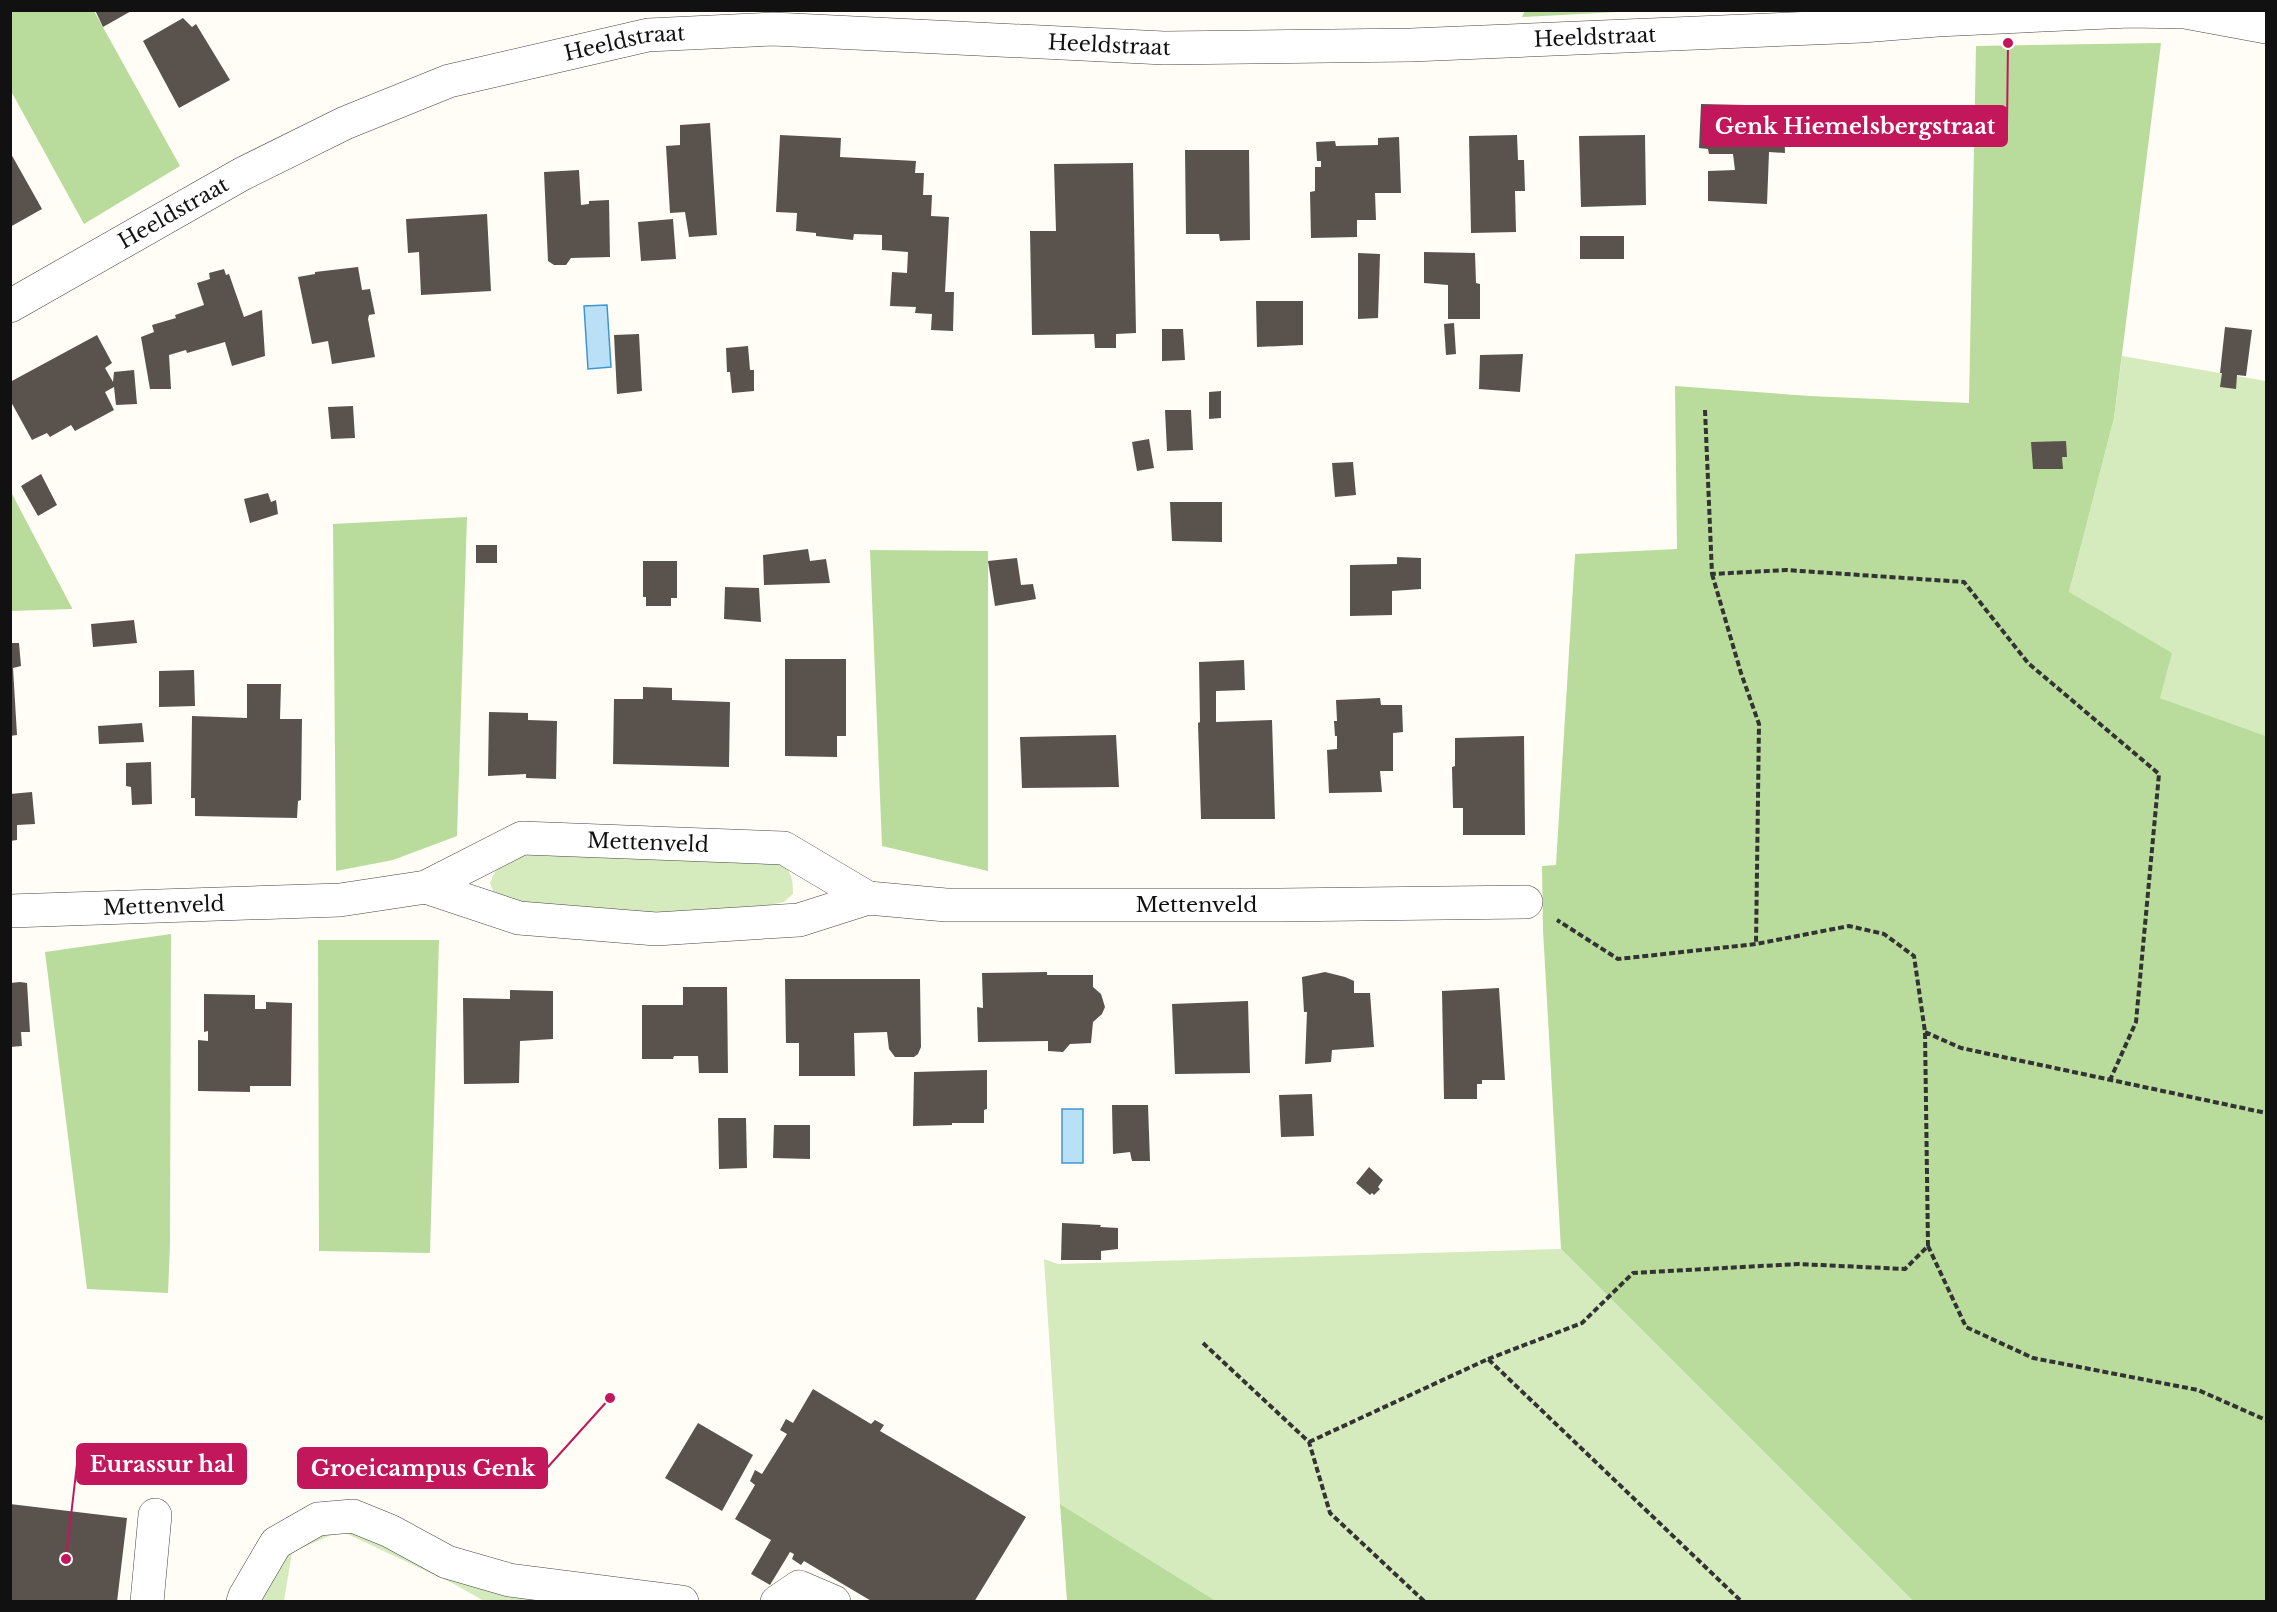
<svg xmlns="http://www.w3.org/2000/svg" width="2277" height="1612" viewBox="0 0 2277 1612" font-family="'Libre Baskerville',serif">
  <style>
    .green { fill: #d5ebbd }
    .forest { fill: #b9dc9c }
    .water { fill: #b9e0f7; stroke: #3f96cf; stroke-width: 1.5 }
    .building { fill: #5a524d }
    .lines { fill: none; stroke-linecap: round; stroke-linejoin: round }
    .minor-casing { stroke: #444; stroke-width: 34 }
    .path { stroke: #333; stroke-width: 4; stroke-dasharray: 6 3; stroke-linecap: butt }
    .minor { stroke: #fff; stroke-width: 33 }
    .labels { text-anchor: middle; stroke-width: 6; stroke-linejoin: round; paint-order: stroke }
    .street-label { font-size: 21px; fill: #111; stroke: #fff }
    .leader { fill: none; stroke: #c2185b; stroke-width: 2 }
    .callout-dot { fill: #c2185b; stroke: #fff; stroke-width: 2 }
    .callout { fill: #c2185b; stroke: #c2185b; stroke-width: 2 }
    .callout-label { font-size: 22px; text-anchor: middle; font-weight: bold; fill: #fff }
  </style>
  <rect width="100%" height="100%" fill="#fffdf5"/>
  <path class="green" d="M2122 356 2266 381V736L2160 698 2069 592 2114 418Z
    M524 855 771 859C790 868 793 873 793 894L784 902 759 907 647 914 563 910 495 896 490 883C498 862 504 861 524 855Z
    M1561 1249 1913 1601H1216L1060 1504 1044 1259 1058 1264Z
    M337 1525 611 1601H484L456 1585 341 1531 292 1552 284 1601 256 1602 289 1553Z"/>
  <path class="forest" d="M1525 10H1636V11L1522 17Z
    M10 11H94L180 166 84 224 11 91Z
    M2161 43 2114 418 2069 592 2172 653 2160 698 2266 736V1601H1913L1561 1249 1543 930 1542 866 1556 865 1575 554 1677 549 1675 386 1810 396 1969 403 1976 46Z
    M11 492 72 608V609L11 611Z
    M467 517 457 836 393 860 336 871 333 524Z
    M870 550 988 551V871L882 846Z
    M171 934 170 1244 168 1293 87 1289 45 952Z
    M318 940H439L430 1253 319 1251Z
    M1060 1504 1216 1601H1067Z"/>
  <path class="water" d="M607 305 611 367 588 369 584 306Z
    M1062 1109H1083V1163H1062Z"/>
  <path class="building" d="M95 10H133L103 27Z
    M183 18 192 27 196 24 230 80 179 108 143 41Z
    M1701 104 1746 105V123L1784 124 1785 153 1769 152 1767 204 1708 201V171L1735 170 1733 154H1709L1708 149 1699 148Z
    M710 123 717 235 689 237 685 212 670 213 666 146 680 145V125Z
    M780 135 841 138 840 157 916 161 915 173H924L923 195H932L931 216 949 217 945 292H954L953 331 931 330 932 314 915 313 916 307 890 306 892 272 907 273 908 252 882 250V235L854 234 853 240 816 236V233L796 231 797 213 776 212Z
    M1517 135 1518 160H1524L1525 191H1515L1516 232 1471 233 1469 136Z
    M1645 135 1646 205 1581 207 1579 136Z
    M1399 137 1401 193H1375L1376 220H1357V237L1311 238 1310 192 1315 191V167H1321V161H1317L1316 142 1335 141 1336 146 1378 145V138Z
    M1185 150H1249L1250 240 1220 241 1219 234H1186Z
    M10 152 42 209 10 227Z
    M1133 163 1136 333 1116 334V348H1095L1094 334 1032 335 1030 231H1056L1054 164Z
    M579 170 581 205 589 204V201L609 200 610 257 571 258 566 265H554L548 261 544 172Z
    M487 214 491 291 421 295 419 252 408 253 406 219Z
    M673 219 676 259 641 261 638 222Z
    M1580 236H1624V259H1580Z
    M1424 252 1475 253 1476 283 1480 284V319H1448V285L1424 283Z
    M1358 253 1380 254 1378 318 1358 319Z
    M358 267 362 290 370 289 375 314 369 315 368 319 375 357 332 364 328 341 312 344 298 277 315 274V272Z
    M224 269 226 275 229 274 244 317 262 310 265 356 232 366 225 342 187 353 186 350 169 355 171 389H150L141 337 154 332 152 325 176 318 175 315 204 305 197 283 210 279 209 273Z
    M1256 301H1303V345L1257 347Z
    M1454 323 1456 354 1446 355 1444 324Z
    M2225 327 2252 330 2246 376 2237 375 2236 389 2220 387 2222 373H2220Z
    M1162 329H1183L1185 360 1162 361Z
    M639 334 642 391 617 394 614 335Z
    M97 335 112 363 105 368 113 382 114 372 134 370 137 404 116 405 114 387 105 392 114 410 75 431 71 425 50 437 47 433 32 440 10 400V382Z
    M748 346 750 370H754V391L732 393 730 372H727L726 348Z
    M1523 354 1520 392 1479 389 1480 355Z
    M1221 391V418L1209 419V392Z
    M353 406 355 438 331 439 328 407Z
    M1165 410H1191L1193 450 1167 451Z
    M1149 439 1154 468 1137 471 1132 442Z
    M2066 441 2067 457H2062L2063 469H2033L2031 442Z
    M1353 462 1356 495 1335 497 1332 463Z
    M41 474 57 505 38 516 21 486Z
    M268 493 271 502 276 500 278 514 250 523 244 499Z
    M1170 502H1222V542L1172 541Z
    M476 545H497V563H476Z
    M808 549 810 561 826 559 830 583 764 585 763 555Z
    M1397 557 1421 558V589L1392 591V615L1350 616V565L1397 564Z
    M1017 558 1021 585 1033 584 1036 599 995 606 988 561Z
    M643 561H677V598H671V606H646V597H643Z
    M725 587 759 588 761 622 724 619Z
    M134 620 137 643 93 647 91 624Z
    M10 643H19L21 666 13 668 17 735 10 736Z
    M785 659H846V736H837V757L785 756Z
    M1244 660 1245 690 1216 691V722L1272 720 1275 819H1201L1198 723 1200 722 1199 662Z
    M194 670 195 706 159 707V671Z
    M247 684H281L280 719H302L301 800 298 801 297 818 195 816V798H191L192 716 247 718Z
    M643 687 672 688V700L730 702 729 767 613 764 614 699H643Z
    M1380 698 1381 705H1402L1403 732 1393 733V771H1380L1382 792 1329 793 1327 750 1337 749V736H1335L1334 721H1337L1336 700Z
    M489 712 528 713V720L557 721 556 779 526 778V774L488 776Z
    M142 723 144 742 99 744 98 726Z
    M1116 735 1119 787 1022 788 1020 737Z
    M1524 736 1525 835H1463V808H1453L1452 767 1455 766V738Z
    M151 762 152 804 132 805 131 787 126 786V763Z
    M32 792 35 824 17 825V840L10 841V794Z
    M1047 972V975H1093V987L1101 994 1105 1007 1102 1014 1093 1022 1091 1043 1070 1044 1063 1052 1048 1051V1041L978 1042 977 1007 983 1008 982 973Z
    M1325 972 1345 977 1354 981V993H1370L1374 1047 1332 1050 1331 1062 1305 1064 1307 1012H1304L1302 977Z
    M785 979H920L921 1047 918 1054 914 1057H895L889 1049 887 1032 854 1033 855 1076H799V1043H786Z
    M20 982 27 983 30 1032H21L22 1046 10 1047V983Z
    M683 987H727L728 1073H699L698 1056H674L673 1059H642V1005H683Z
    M1499 988 1505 1080H1482V1084H1477V1099H1444L1442 991Z
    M510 990 553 991V1039L520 1041 519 1083 464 1084 463 998 510 999Z
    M204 994 255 995V1009H266V1002L292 1003 291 1086H250V1092L198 1091V1040L208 1041V1031L204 1032Z
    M1248 1001 1250 1073 1175 1074 1172 1004Z
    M987 1070V1109L984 1110V1123H952V1125L913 1126 914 1072Z
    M1312 1094 1314 1136 1281 1137 1279 1095Z
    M1112 1105H1148L1150 1161H1132L1130 1152 1113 1154Z
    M718 1118H746L747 1168 719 1169Z
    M774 1125H810V1159L773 1158Z
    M1369 1167 1383 1180 1378 1187 1380 1189 1374 1195 1372 1193 1370 1195 1356 1183Z
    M1062 1223 1101 1225 1100 1227 1118 1228V1249L1101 1251V1260H1061Z
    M813 1389 871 1424 875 1420 884 1425 880 1431 1026 1517 974 1602H873L804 1561 801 1565 792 1559 794 1554 790 1552 770 1585 751 1574 771 1540 735 1519 755 1485 750 1481 755 1470 762 1474 787 1434 780 1430 786 1419 793 1423Z
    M698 1423 753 1455 722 1511 665 1478Z
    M10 1504 127 1518 117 1602H10Z"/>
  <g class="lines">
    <g class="minor-casing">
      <g id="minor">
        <path id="s1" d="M10 306 242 174 345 123 449 81 648 35 773 29 1164 48 1411 45 1862 26 1937 20 2130 11 2185 12 2266 27"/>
        <path id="s2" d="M426 887 519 918 656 929 799 920 868 898 946 905H1280L1526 902"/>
        <path id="s3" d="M10 911 340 900 426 887 522 838 784 848 868 898"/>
        <path d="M147 1602 155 1515"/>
        <path d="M243 1602 245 1596 276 1543 318 1519 353 1516 390 1531 447 1562 509 1580 682 1602"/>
        <path d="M777 1602 799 1587 834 1602"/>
      </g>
    </g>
    <path class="path" d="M1705 410 1712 574 1786 570 1964 582 2028 663 2159 774 2136 1022 2110 1080
      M1712 574 1741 673 1759 724 1756 944
      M1925 1032 1961 1048 2266 1113
      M1928 1246 1966 1327 2033 1358 2198 1390 2266 1420
      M1203 1343 1309 1442 1330 1513 1425 1602
      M1488 1359 1582 1323 1633 1273 1798 1264 1905 1269 1928 1246 1925 1032 1914 956 1884 934 1849 926 1756 944 1618 959 1557 920
      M1309 1442 1488 1359 1742 1602"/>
    <use href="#minor" class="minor"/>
  </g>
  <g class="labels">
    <g class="street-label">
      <text dy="7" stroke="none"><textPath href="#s1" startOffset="1646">Heeldstraat</textPath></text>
      <text dy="7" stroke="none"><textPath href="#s1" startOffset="674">Heeldstraat</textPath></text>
      <text dy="7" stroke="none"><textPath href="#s1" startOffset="1160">Heeldstraat</textPath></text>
      <text dy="7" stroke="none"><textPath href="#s1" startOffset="188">Heeldstraat</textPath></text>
      <text dy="7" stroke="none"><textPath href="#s3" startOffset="651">Mettenveld</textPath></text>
      <text dy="7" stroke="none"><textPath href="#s2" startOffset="780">Mettenveld</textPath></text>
      <text dy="7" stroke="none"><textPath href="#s3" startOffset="154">Mettenveld</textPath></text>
    </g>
  </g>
  <path class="leader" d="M2008 43L2007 126M66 1559L77 1464M610 1398L547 1468"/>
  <g class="callout-dot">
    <circle cx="2008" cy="43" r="6"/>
    <circle cx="66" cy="1559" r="6"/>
    <circle cx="610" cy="1398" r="6"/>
  </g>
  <g class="callout">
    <rect x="1702" y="106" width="305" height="40" rx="6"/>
    <rect x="77" y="1444" width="169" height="40" rx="6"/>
    <rect x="298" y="1448" width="249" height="40" rx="6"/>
  </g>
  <g class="callout-label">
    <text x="1855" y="134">Genk Hiemelsbergstraat</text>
    <text x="162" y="1472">Eurassur hal</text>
    <text x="423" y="1476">Groeicampus Genk</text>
  </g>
  <rect width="2277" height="1612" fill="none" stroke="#111111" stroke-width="24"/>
</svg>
